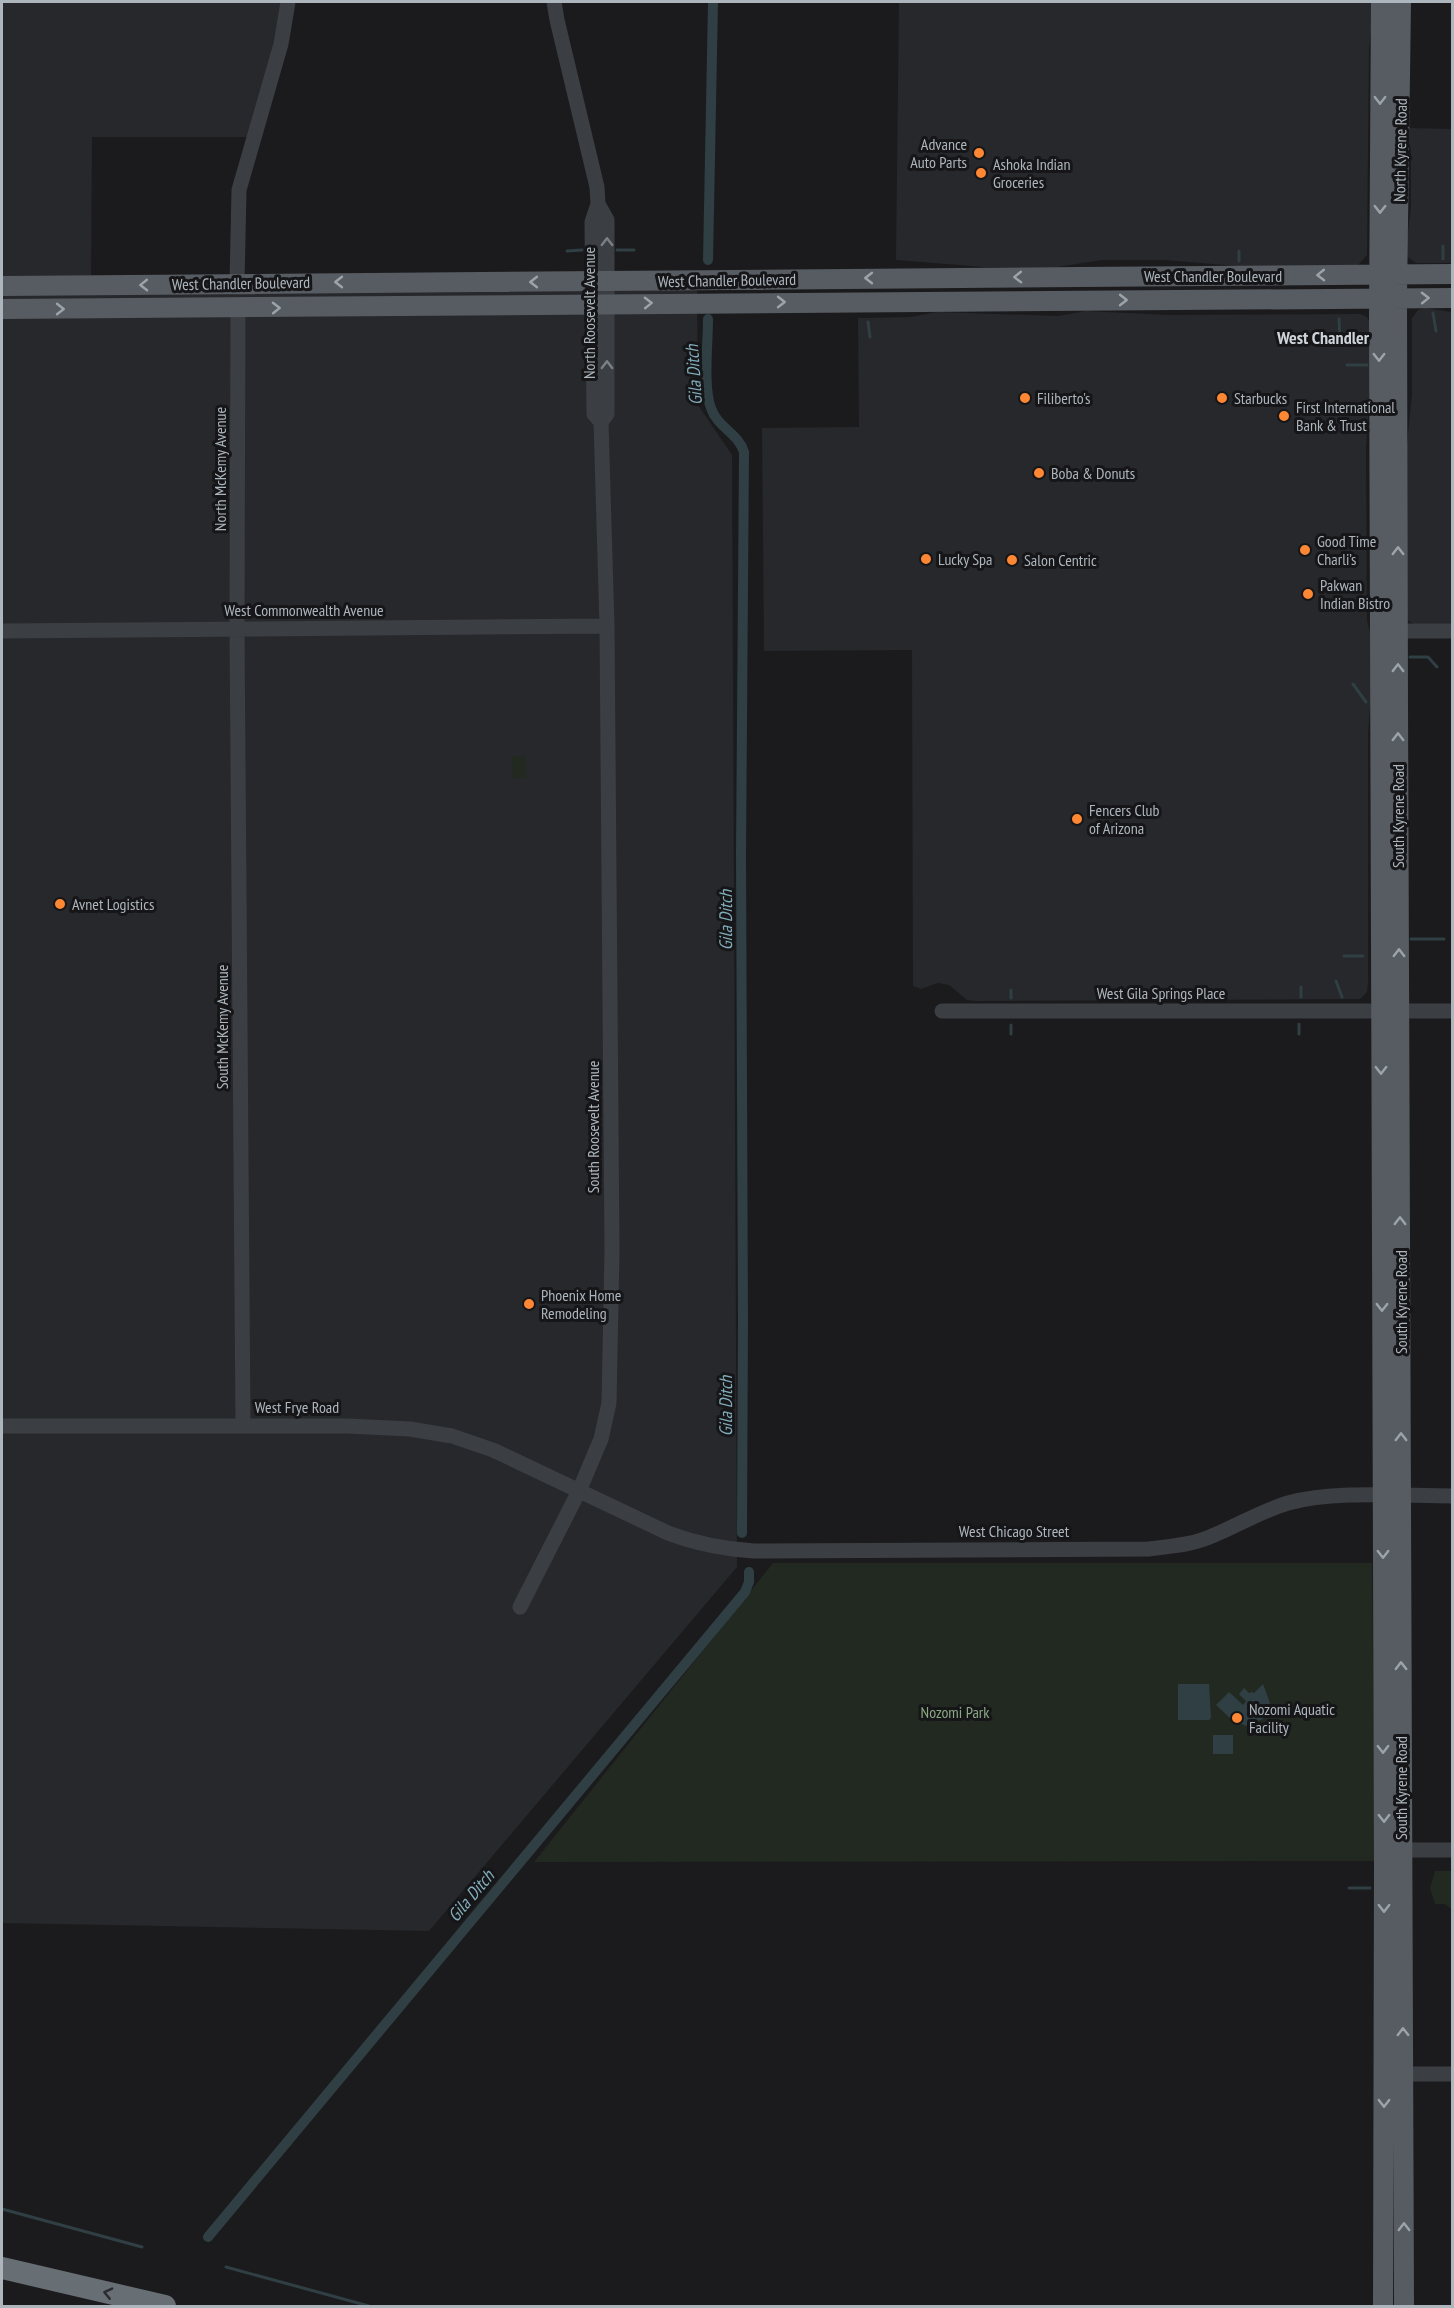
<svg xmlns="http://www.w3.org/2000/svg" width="1454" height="2308" viewBox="0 0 1454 2308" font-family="'PT Sans Narrow',sans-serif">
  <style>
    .built { fill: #27282b }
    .green { fill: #212920 }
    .water { fill: #2f3f43 }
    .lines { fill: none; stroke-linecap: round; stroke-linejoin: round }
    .stream { stroke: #2f3f43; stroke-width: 3 }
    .canal { stroke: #2f3f43; stroke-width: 10 }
    .minor { stroke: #3b3e43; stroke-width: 15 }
    .major { stroke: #575c62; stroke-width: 20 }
    .highway { stroke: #676e74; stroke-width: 22 }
    .oneway { stroke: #9ca4ab }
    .oneway2 { stroke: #7a8086 }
    .oneway3 { stroke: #2a2c30 }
    .poi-dot { fill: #fd8733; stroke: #161619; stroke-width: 2 }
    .labels { text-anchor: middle; stroke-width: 6; stroke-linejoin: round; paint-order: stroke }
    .poi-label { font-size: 16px; fill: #adb6bd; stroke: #161619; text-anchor: start }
    .street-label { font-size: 16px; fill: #adb6bd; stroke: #161619 }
    .park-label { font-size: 16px; fill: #8aa983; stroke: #161619 }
    .neighbourhood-label { font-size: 18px; font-weight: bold; fill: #ced4d9; stroke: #161619 }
    .water-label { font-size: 18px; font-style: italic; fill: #82adba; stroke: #161619 }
  </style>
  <rect width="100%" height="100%" fill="#1b1b1d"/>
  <path class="built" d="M2 2H288L253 137H92L91 285 697 280 698 405 732 455 737 1567 429 1931 2 1923Z
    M899 2H1374L1369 49 1367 255 1358 265 1237 266 1164 260H1102L1057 267H984L896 260Z
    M1406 128 1452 129V263H1416L1405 255 1411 207V150Z
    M1425 308 1452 312V624L1416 625 1407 620 1406 456 1412 393V318L1418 310Z
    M1086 311 1167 315 1360 314 1367 317 1369 321 1371 373 1366 448 1367 620 1372 641V684L1368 733V983L1367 992 1360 999 977 1001 967 1000 949 985 938 983 921 989 913 986 912 650 764 651 762 428 859 427 858 318 911 317 937 312 1058 316Z"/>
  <path class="green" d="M512 756H525L526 778H512Z
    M773 1563H1372L1375 1861 534 1862Z
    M1435 1871H1452V1910L1445 1904H1435L1430 1888Z"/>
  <path class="water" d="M1178 1684H1209L1211 1718 1209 1720H1178Z
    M1263 1684 1270 1703 1263 1719 1246 1726 1231 1719 1216 1705 1229 1692 1243 1705 1246 1701 1239 1694 1244 1688 1249 1693 1252 1692 1254 1693Z
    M1213 1735H1233V1754H1213Z"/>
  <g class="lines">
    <path class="stream" d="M1443 246V259
      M617 250H634
      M567 251 582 250
      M1239 251V261
      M1433 313 1436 331
      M1339 319 1340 340
      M868 322 870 337
      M1347 365H1367
      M1410 657H1428L1437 667
      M1353 684 1366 702
      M1411 939H1444
      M1344 956H1363
      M1336 981 1342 997
      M1301 987V997
      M1204 989V997
      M1011 990V998
      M1299 1024V1034
      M1011 1025V1034
      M1349 1888H1370
      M2 2209 142 2247
      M226 2267 369 2306"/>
    <path class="canal" d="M708 260 713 2
      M708 319C708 343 703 388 711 408 717 427 739 434 744 452L741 855 743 1320 742 1533
      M208 2237 745 1592 749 1582V1572"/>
    <path class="minor" d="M598 204 592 222 594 414 601 422
      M237 283 239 190 281 44 288 2
      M238 308 237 629 243 1425
      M2 631 607 626
      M1387 631H1452
      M942 1011H1452
      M2 1426H347L410 1429 452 1436 493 1450 668 1533C697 1544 723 1549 754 1551L1149 1549C1170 1546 1192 1545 1212 1536 1237 1526 1261 1511 1288 1503 1335 1490 1402 1496 1452 1496
      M520 1607 579 1491 601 1439 609 1403 612 1251 607 626 601 422 607 414V220L598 204 597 187 557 20 554 2
      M1393 1850H1452
      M1403 2074H1452"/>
    <path class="major" d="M1381 2 1379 320 1384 1869 1383 2306
      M1401 2 1397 298 1398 704 1404 2306
      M2 286 1452 274
      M2 309 1452 298"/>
    <path class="highway" d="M2 2268 165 2306"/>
  </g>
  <defs><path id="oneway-chevron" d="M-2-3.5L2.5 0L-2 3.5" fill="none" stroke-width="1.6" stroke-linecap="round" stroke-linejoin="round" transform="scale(1.5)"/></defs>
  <g class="oneway">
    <use href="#oneway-chevron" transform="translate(1380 100) rotate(90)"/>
    <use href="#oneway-chevron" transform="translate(1380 209) rotate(90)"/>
    <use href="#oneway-chevron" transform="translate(1321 275) rotate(179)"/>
    <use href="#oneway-chevron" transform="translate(1018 277) rotate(179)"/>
    <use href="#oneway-chevron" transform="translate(869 278) rotate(180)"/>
    <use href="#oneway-chevron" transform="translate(339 282) rotate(180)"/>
    <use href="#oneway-chevron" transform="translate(534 282) rotate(180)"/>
    <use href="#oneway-chevron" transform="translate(144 285) rotate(179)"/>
    <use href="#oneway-chevron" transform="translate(1425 298) rotate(-1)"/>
    <use href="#oneway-chevron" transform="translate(1123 300)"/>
    <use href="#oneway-chevron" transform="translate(781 302)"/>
    <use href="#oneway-chevron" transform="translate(648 303) rotate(-1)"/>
    <use href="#oneway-chevron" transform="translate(276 308) rotate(-1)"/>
    <use href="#oneway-chevron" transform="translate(60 309)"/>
    <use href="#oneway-chevron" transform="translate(1379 357) rotate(90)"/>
    <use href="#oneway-chevron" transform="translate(1398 551) rotate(-90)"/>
    <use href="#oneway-chevron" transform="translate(1398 668) rotate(-90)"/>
    <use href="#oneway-chevron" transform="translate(1398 737) rotate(-90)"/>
    <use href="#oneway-chevron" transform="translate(1399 953) rotate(-90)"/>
    <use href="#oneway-chevron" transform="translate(1381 1070) rotate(90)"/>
    <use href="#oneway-chevron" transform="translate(1400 1221) rotate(-90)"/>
    <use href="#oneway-chevron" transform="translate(1382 1307) rotate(90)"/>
    <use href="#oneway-chevron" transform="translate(1401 1437) rotate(-90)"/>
    <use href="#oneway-chevron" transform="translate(1383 1554) rotate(90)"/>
    <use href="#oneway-chevron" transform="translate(1401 1666) rotate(-90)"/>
    <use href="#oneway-chevron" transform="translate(1383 1749) rotate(89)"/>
    <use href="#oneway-chevron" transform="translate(1384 1818) rotate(89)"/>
    <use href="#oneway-chevron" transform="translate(1384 1908) rotate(90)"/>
    <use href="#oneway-chevron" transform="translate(1403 2032) rotate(-91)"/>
    <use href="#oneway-chevron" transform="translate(1384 2103) rotate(90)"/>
    <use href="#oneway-chevron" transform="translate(1404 2227) rotate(-90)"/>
  </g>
  <g class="oneway2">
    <use href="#oneway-chevron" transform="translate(607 242) rotate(-90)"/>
    <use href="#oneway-chevron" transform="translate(607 365) rotate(-90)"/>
  </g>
  <use class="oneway3" href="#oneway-chevron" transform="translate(108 2293) rotate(-167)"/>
  <g class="poi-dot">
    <circle cx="979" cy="153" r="6"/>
    <circle cx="981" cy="173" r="6"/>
    <circle cx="1025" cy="398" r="6"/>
    <circle cx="1222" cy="398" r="6"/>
    <circle cx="1284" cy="416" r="6"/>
    <circle cx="1039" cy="473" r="6"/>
    <circle cx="1305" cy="550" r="6"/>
    <circle cx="926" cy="559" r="6"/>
    <circle cx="1012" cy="560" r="6"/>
    <circle cx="1308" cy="594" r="6"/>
    <circle cx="1077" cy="819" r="6"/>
    <circle cx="60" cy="904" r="6"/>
    <circle cx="529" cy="1304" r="6"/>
    <circle cx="1237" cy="1718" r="6"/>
  </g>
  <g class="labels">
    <g class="poi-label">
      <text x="967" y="150" text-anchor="end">Advance<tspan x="967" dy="18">Auto Parts</tspan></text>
      <text x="993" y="170">Ashoka Indian<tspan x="993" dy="18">Groceries</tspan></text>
      <text x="1037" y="404">Filiberto's</text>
      <text x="1234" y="404">Starbucks</text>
      <text x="1296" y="413">First International<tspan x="1296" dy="18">Bank &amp; Trust</tspan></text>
      <text x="1051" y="479">Boba &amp; Donuts</text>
      <text x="1317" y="547">Good Time<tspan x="1317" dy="18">Charli’s</tspan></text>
      <text x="938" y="565">Lucky Spa</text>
      <text x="1024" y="566">Salon Centric</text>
      <text x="1320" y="591">Pakwan<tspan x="1320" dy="18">Indian Bistro</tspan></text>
      <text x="1089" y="816">Fencers Club<tspan x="1089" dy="18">of Arizona</tspan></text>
      <text x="72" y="910">Avnet Logistics</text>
      <text x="541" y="1301">Phoenix Home<tspan x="541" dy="18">Remodeling</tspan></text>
      <text x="1249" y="1715">Nozomi Aquatic<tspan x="1249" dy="18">Facility</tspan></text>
    </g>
    <g class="street-label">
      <text transform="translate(1400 150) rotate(-89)" y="6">North Kyrene Road</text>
      <text x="1213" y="282">West Chandler Boulevard</text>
      <text transform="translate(727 280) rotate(-1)" y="6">West Chandler Boulevard</text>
      <text transform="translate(241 283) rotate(-1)" y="6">West Chandler Boulevard</text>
      <text transform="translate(589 313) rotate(-90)" y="6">North Roosevelt Avenue</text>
      <text transform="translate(220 469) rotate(-90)" y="6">North McKemy Avenue</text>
      <text x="304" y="616">West Commonwealth Avenue</text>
      <text transform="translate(1398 816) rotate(-90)" y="6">South Kyrene Road</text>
      <text x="1161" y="999">West Gila Springs Place</text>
      <text transform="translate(222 1027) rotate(-90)" y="6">South McKemy Avenue</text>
      <text transform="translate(593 1127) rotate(-90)" y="6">South Roosevelt Avenue</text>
      <text transform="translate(1401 1302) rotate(-90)" y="6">South Kyrene Road</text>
      <text x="297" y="1413">West Frye Road</text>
      <text x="1014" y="1537">West Chicago Street</text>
      <text transform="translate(1401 1788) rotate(-90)" y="6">South Kyrene Road</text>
    </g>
    <g class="park-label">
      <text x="955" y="1718">Nozomi Park</text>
    </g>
    <g class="neighbourhood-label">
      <text x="1323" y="344">West Chandler</text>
    </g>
    <g class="water-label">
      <text transform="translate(694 375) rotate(-94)" y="6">Gila Ditch</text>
      <text transform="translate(726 920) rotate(-90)" y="6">Gila Ditch</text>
      <text transform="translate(726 1406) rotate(-90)" y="6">Gila Ditch</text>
      <text transform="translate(471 1896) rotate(-50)" y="6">Gila Ditch</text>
    </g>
  </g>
  <rect width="1454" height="2308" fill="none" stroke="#adb6bd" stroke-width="6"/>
</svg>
